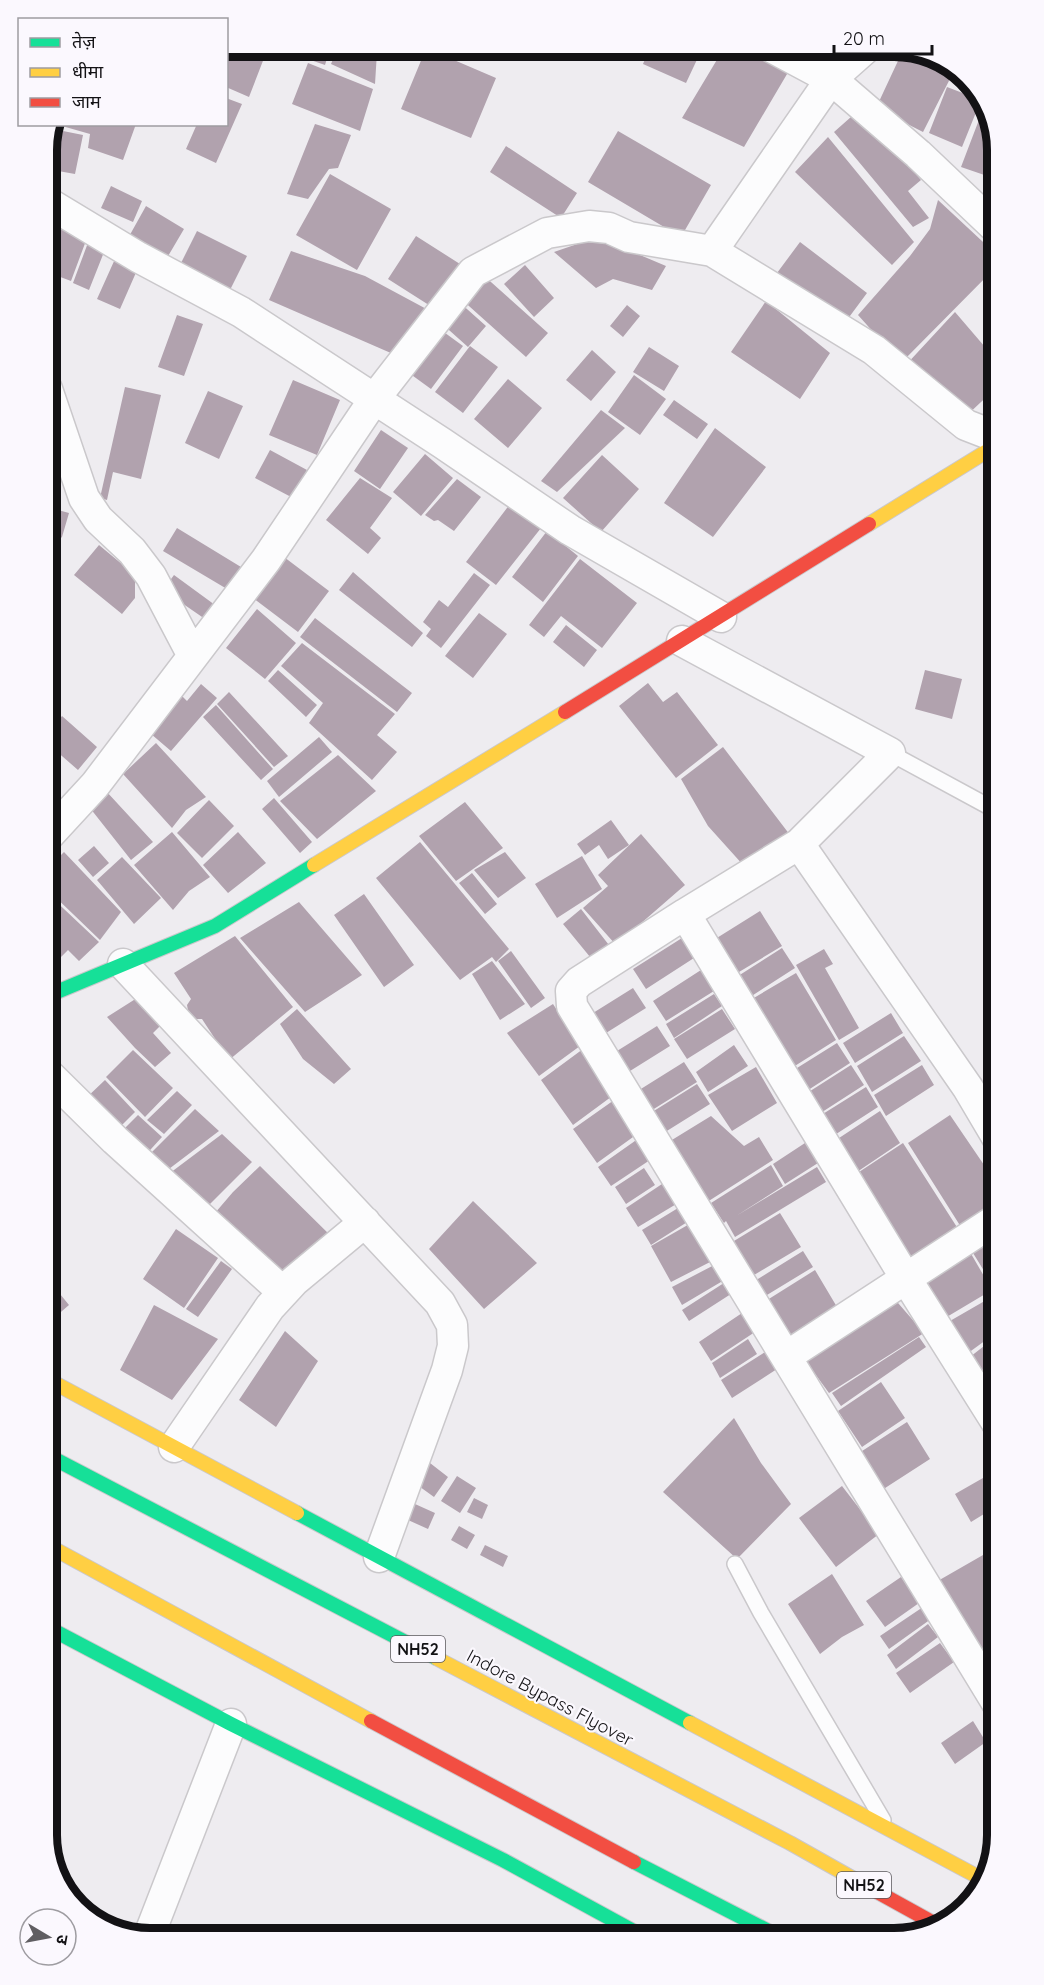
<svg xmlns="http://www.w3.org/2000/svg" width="1044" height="1985" viewBox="0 0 1044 1985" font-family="Quicksand,'Noto Sans Devanagari',sans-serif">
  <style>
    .building { fill: #b1a2ae }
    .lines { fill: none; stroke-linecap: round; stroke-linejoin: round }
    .lane-casing { stroke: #cac8cb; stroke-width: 18 }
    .street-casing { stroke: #cac8cb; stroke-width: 33 }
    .fast-casing { stroke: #cac8cb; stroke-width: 16 }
    .slow-casing { stroke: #cac8cb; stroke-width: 16 }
    .jam-casing { stroke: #cac8cb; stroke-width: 16 }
    .lane { stroke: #fcfcfd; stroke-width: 15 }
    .street { stroke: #fcfcfd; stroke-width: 30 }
    .fast { stroke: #16e098; stroke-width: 14 }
    .slow { stroke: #ffcf43; stroke-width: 14 }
    .jam { stroke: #f24e42; stroke-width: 14 }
    .labels { text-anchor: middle; stroke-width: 4.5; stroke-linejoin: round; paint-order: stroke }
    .shield { fill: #fbf8fe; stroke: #59575b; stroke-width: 1.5 }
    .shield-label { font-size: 16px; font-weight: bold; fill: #131215 }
    .street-label { font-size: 18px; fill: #131215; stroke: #fbf8fe }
    .rim { fill: none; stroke: #131215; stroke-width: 8 }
  </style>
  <rect width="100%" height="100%" fill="#eeecf0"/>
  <path class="building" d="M724 48H747L790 69 744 147 682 118Z
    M904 48 956 67 923 132 876 108Z
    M649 49H702L686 83 643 64Z
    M425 51H433L496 78 471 138 401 109Z
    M304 52H329L325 65 302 57Z
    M336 52H377L375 84 331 64Z
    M228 53H266L249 97 226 87V58Z
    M308 63 373 89 360 131 292 104Z
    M947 87 981 100 962 147 929 133Z
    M226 98 242 104 216 163 186 149 197 124H226Z
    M985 104 989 110 998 150 996 179 961 167Z
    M860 109 921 180 908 191 929 218 913 227 834 132Z
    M55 124H136L123 160 88 148 90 134Z
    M315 124 351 135 338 168 329 169 308 199 287 194Z
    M53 129 83 135 75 174 47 169V144Z
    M618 131 711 185 681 237 588 182Z
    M828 137 914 242 892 265 795 172Z
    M506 146 577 193 561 218 490 172Z
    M330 174 391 209 357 270 296 235Z
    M111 186 142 201 133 222 101 208Z
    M938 200 997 255V266L901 363 858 315 910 256 930 229Z
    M146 206 184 229 164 263 127 240Z
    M53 225 87 238 71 281 47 272V241Z
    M197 231 247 256 228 294 178 269Z
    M416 236 460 264 432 307 388 279Z
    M89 240 106 247 89 290 73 283Z
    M583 242 614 244 666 266 652 290 613 279 596 288 554 252Z
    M800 242 867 293 844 324 777 273Z
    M291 251 365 276 432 312 400 357 269 300Z
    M115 259 138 268 120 309 97 299Z
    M525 265 554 298 534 317 504 284Z
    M482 274 548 333 526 357 460 298Z
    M458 301 486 326 468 347 440 322Z
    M766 301 830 353 800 399 731 352Z
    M627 305 640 316 623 337 610 326Z
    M955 312 997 361V387L964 418 904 367Z
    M177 315 203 324 184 376 158 367Z
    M441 330 463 346 431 389 409 373Z
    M470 346 498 367 463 413 435 392Z
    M649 347 679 366 664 391 633 372Z
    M592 350 616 372 591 401 566 380Z
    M634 375 666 399 640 435 608 412Z
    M508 379 542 408 508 448 474 419Z
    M293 380 340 400 317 455 269 435Z
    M125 387 161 395 141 479 113 472 107 500 100 498Z
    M208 391 243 406 219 459 185 443Z
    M674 400 708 424 697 439 663 415Z
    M601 410 625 428 557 492 541 481Z
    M715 428 766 467 713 537 664 503Z
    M381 430 408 448 380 489 354 471Z
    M270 450 307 470 293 498 255 478Z
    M425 454 453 478 421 516 393 492Z
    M602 455 639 489 601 532 563 498Z
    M360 478 392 498 370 528 381 538 368 554 326 520Z
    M457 479 481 497 454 531 438 520 434 521 425 515Z
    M510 504 541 528 496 585 466 562Z
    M47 507 69 513 62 537 47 551Z
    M177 528 241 567 227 589 163 551Z
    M547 531 578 556 543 602 512 577Z
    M99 545 135 575V598L122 614 74 575Z
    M284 557 329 591 298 632 253 598Z
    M580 559 637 603 602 648 561 616 544 637 529 625Z
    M353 572 423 633 412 647 339 590Z
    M474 573 490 585 441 648 426 636 431 629 423 622 439 600 448 607Z
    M174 575 215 605 205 619 163 590Z
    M257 609 296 643 265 679 226 648Z
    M479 613 507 634 473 678 445 656Z
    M315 618 412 693 397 712 300 637Z
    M566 625 597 650 584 667 553 642Z
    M302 643 395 714 377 735 397 752 372 780 309 723 323 703 281 666Z
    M278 670 317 705 306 717 268 681Z
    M925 670 962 679 952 719 915 709Z
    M648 683 663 702 677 692 718 745 676 778 619 706Z
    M201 684 217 698 171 751 144 728 176 690 187 701Z
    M229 692 288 756 274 767 217 704Z
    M216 705 273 769 261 780 203 717Z
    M62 716 97 747 78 770 47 743V734Z
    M319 737 332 752 279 797 267 781Z
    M156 743 206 797 186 810 172 828 123 774Z
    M723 747 790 835 744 866 708 826 681 779Z
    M338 755 376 791 317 839 280 801Z
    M106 791 153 842 131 860 90 808Z
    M274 798 312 842 300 853 262 809Z
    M209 800 234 826 202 858 177 833Z
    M465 802 503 848 456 881 419 836Z
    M611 820 629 845 608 859 599 845 585 855 577 844Z
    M172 832 210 877 189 891 173 910 134 865Z
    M238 832 266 863 228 893 203 865Z
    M641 834 685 885 616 945 583 908 608 886 598 875Z
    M420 842 509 949 496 962 492 957 460 980 376 878Z
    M94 846 109 863 93 877 78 860Z
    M64 852 121 912 100 940 47 889V869Z
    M505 852 526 878 498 898 474 870Z
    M582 856 602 889 557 918 535 884Z
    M122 857 161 898 134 924 97 880Z
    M472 873 497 904 485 914 459 883Z
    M47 893 99 942 79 961 68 950 58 960 47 949Z
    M364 894 414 965 384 987 334 915Z
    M299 902 362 975 305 1012 240 938Z
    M581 909 612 949 595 963 563 924Z
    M760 911 782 946 734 975 712 941Z
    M235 936 293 1007 229 1060 202 1019H195L189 1016 187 1005 191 999 174 973Z
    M682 938 694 958 646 989 633 969Z
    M782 948 795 968 747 999 735 978Z
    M824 949 833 964 825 968 859 1028 839 1040 796 965Z
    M511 951 545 998 531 1008 498 961Z
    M492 961 525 1004 500 1020 472 974Z
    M701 970 714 991 666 1021 653 1001Z
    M796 973 836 1040 790 1069 747 1002Z
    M633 988 646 1008 598 1038 585 1018Z
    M714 994 722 1006 674 1038 666 1024Z
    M137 998 160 1026 153 1033 171 1053 155 1067 135 1048 107 1017Z
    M553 1004 580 1046 539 1076 507 1033Z
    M297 1009 351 1069 334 1084 303 1059 280 1024Z
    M722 1009 735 1029 687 1059 674 1039Z
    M891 1013 903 1033 855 1063 843 1043Z
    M657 1026 670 1046 622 1076 609 1056Z
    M904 1036 921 1061 872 1092 857 1066Z
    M837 1043 850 1063 802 1094 789 1073Z
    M734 1045 748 1066 708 1092 696 1072Z
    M583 1049 615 1094 573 1125 541 1080Z
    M133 1050 173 1088 145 1117 106 1077Z
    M684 1062 697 1082 649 1112 636 1092Z
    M851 1065 864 1085 816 1116 804 1095Z
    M922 1065 934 1085 886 1116 874 1095Z
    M756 1067 777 1103 732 1131 708 1095Z
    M105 1080 135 1112 114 1133 84 1100Z
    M697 1084 710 1104 662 1134 649 1114Z
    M866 1087 878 1107 830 1138 818 1117Z
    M177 1091 192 1105 164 1134 147 1120Z
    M617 1098 640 1132 597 1163 573 1129Z
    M195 1109 219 1131 161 1175 143 1161Z
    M880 1111 900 1143 854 1174 833 1142Z
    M138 1115 162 1137 141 1160 116 1137Z
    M950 1115 997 1184V1213L966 1235 908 1143Z
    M711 1116 744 1146 759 1137 773 1160 704 1204 667 1143Z
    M222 1134 252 1162 204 1210 166 1176Z
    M642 1136 656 1156 611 1186 598 1167Z
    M805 1143 818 1163 785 1184 773 1164Z
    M903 1143 962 1235 910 1265 856 1174Z
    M771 1165 783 1186 736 1216 817 1167 826 1182 735 1237 726 1221 724 1223 711 1203Z
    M260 1166 336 1241 274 1279 209 1220 233 1192Z
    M644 1168 655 1185 626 1204 615 1187Z
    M665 1182 678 1203 638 1227 626 1208Z
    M473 1201 537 1263 484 1309 429 1249Z
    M683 1205 692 1219 651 1245 642 1230Z
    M780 1213 801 1247 749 1278 729 1244Z
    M693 1222 714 1260 671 1282 651 1246Z
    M47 1225 61 1256 47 1267Z
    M176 1229 218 1258 184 1308 143 1279Z
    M997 1237V1292L973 1253Z
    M803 1251 813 1267 762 1298 753 1282Z
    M970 1252 992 1290 940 1321 918 1283Z
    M221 1261 232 1269 198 1317 186 1309Z
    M718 1263 726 1279 682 1305 672 1287Z
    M815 1270 837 1307 786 1338 764 1302Z
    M47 1278 69 1305 47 1324Z
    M727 1281 734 1292 689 1321 682 1310Z
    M995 1295 997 1298V1332L964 1356 943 1325Z
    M892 1296 924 1333 829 1393 802 1356Z
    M154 1305 218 1339 172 1400 120 1370Z
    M745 1311 758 1330 711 1361 699 1342Z
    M285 1331 318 1361 276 1427 239 1400Z
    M997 1336V1363L980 1377 966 1360Z
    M919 1337 926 1347 841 1406 832 1393Z
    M748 1339 757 1354 720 1378 712 1363Z
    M765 1352 777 1369 732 1398 721 1380Z
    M997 1367V1403L979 1380Z
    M881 1382 905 1418 862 1447 838 1411Z
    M734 1418 761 1463 791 1504 737 1559 663 1492Z
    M907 1422 930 1459 882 1490 859 1453Z
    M430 1463 448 1477 434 1497 416 1484Z
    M997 1470V1506L971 1522 955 1494Z
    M457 1476 476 1488 460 1513 441 1501Z
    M842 1486 879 1534 836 1567 799 1518Z
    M474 1498 488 1505 482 1519 467 1512Z
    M415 1504 435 1513 428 1529 408 1520Z
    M459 1526 475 1535 467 1549 451 1540Z
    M485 1545 508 1556 503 1567 480 1555Z
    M990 1551 997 1565V1677L936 1582Z
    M832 1574 864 1625 842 1637 820 1654 788 1604Z
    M901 1577 919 1603 885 1627 866 1601Z
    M923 1607 931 1619 889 1649 880 1636Z
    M928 1624 938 1637 896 1669 887 1655Z
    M940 1643 954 1662 910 1693 896 1673Z
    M973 1721 986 1742 955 1764 941 1743Z"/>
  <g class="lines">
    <g class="lane-casing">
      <path id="lane" d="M890 753 997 811
        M735 1564 761 1613 883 1820"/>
    </g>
    <g class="street-casing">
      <path id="street" d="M773 48 831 79 918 154 997 229
        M47 202 138 257 241 312 442 443 570 530 721 617
        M712 251 874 350 966 425 997 437
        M47 389 84 498 98 519 132 551 151 576 193 656
        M682 641 890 753 799 844 685 914 905 1277 997 1423
        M47 837 95 785 266 560 375 398 473 272 547 233 589 226 609 228 629 237 712 251 831 79 867 47
        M799 844 968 1088 997 1137
        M685 914 579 982 571 991 572 1006 997 1703
        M123 964 440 1303 452 1325 453 1346 447 1370 379 1557
        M47 1073 115 1140 283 1292
        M787 1356 997 1219
        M174 1447 270 1307 294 1281 365 1222
        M148 1938 231 1724"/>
    </g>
    <g class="fast-casing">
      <path id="fast" d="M47 996 215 926 314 865
        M47 1455 436 1658
        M297 1513 690 1723
        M47 1627 231 1724 503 1860 646 1938
        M634 1862 782 1938"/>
    </g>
    <g class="slow-casing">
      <path id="slow" d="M869 524 997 445
        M314 865 565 712
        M47 1379 297 1513
        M47 1545 371 1721
        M436 1658 790 1843 854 1879
        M690 1723 984 1880"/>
    </g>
    <g class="jam-casing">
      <path id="jam" d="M565 712 869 524
        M371 1721 634 1862
        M854 1879 939 1926"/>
    </g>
    <use href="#lane" class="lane"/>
    <use href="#street" class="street"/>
    <use href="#fast" class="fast"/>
    <use href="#slow" class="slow"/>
    <use href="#jam" class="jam"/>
  </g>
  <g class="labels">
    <g class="shield">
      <rect x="391" y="1636" width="54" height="26" rx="4.5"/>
      <rect x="837" y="1872" width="54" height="26" rx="4.5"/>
    </g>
    <g class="shield-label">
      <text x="418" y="1655">NH52</text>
      <text x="864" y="1891">NH52</text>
    </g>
    <g class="street-label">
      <text transform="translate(550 1698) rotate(28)" y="6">Indore Bypass Flyover</text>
    </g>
  </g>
  <path d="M0 0H1044V1985H0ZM150 57H894A93 93 0 0 1 987 150V1835A93 93 0 0 1 894 1928H150A93 93 0 0 1 57 1835V150A93 93 0 0 1 150 57Z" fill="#fbf8fe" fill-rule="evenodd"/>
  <path class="rim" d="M150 57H894A93 93 0 0 1 987 150V1835A93 93 0 0 1 894 1928H150A93 93 0 0 1 57 1835V150A93 93 0 0 1 150 57Z"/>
  <rect x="18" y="18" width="210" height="108" fill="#fbf8fe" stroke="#9e9ca1" stroke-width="1.5"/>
  <rect x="30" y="38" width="30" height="9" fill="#16e098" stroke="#9e9ca1" stroke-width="1.5"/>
  <text x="72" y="48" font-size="18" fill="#131215">तेज़</text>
  <rect x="30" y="68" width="30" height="9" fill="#ffcf43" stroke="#9e9ca1" stroke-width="1.5"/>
  <text x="72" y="78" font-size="18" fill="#131215">धीमा</text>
  <rect x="30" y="98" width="30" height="9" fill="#f24e42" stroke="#9e9ca1" stroke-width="1.5"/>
  <text x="72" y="108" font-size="18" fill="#131215">जाम</text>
  <g transform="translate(48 1937) rotate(100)"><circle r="28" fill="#fbf8fe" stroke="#9e9ca1" stroke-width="1.5"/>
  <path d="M0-4.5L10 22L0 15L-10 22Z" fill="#605e62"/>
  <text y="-9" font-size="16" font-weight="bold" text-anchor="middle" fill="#131215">उ</text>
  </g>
  <path d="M834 45v9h98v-9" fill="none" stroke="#131215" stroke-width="3"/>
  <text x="843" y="45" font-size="18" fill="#131215" stroke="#fbf8fe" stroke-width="4.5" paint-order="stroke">20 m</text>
</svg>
